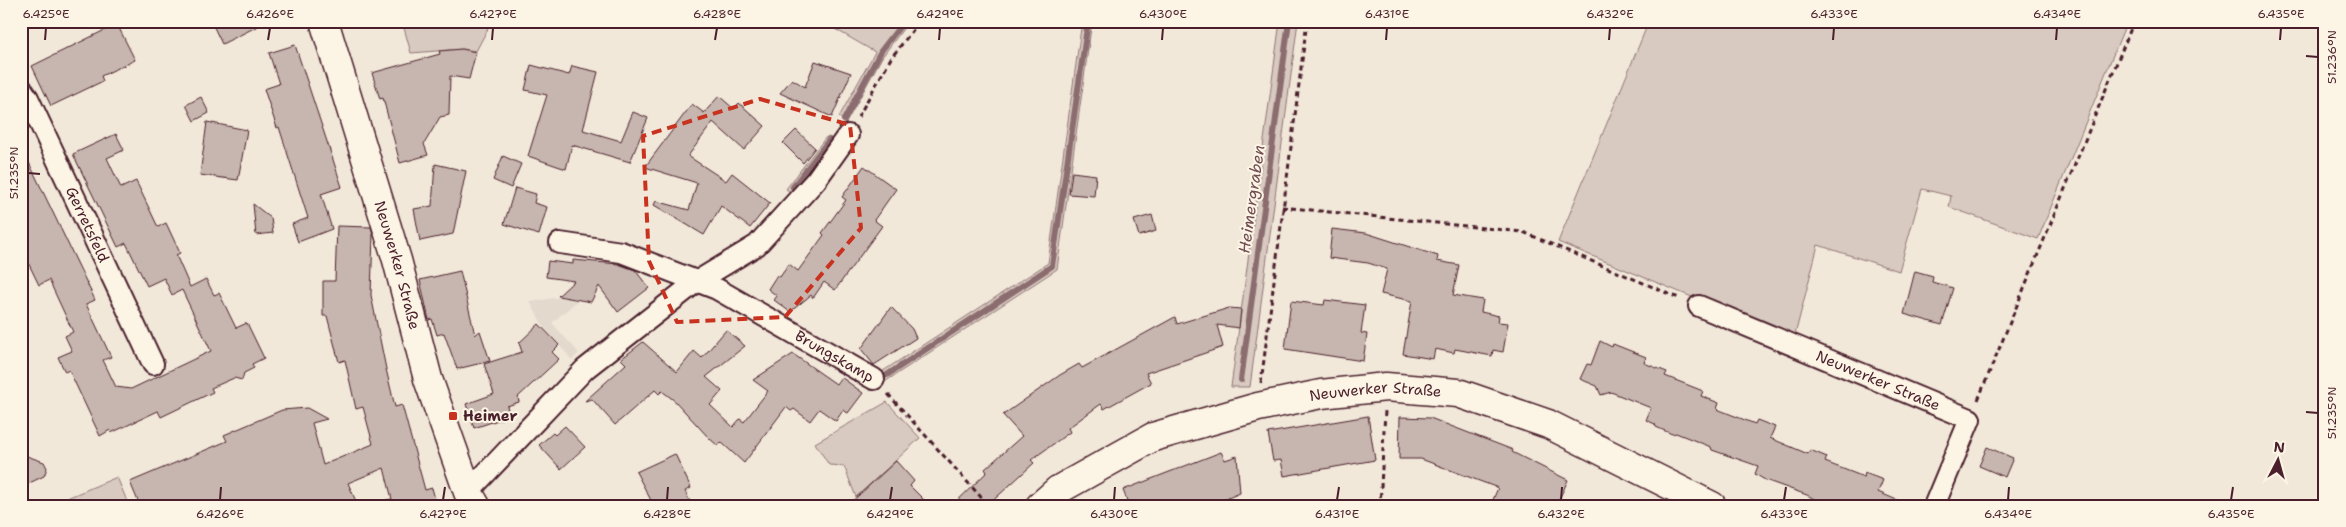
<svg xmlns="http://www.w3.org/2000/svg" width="2346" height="527" viewBox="0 0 2346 527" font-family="'Shantell Sans',sans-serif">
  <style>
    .built { fill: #e4d9cd }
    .green { fill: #d8cac0; stroke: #917476 }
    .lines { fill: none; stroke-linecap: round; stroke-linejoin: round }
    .stream { stroke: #8b6d6f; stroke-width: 6 }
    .building { fill: #c7b6af; stroke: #4a1f2b }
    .street-casing { stroke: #4a1f2b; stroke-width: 24 }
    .secondary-casing { stroke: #4a1f2b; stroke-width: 31 }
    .path { stroke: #4a1f2b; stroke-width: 3; stroke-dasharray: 5 4; stroke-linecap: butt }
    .street { stroke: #fcf5e5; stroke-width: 20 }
    .secondary { stroke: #fcf5e5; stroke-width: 28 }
    .marked { fill: none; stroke: #c8321e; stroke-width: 4; stroke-dasharray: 10 6; stroke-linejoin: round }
    .ticks { fill: none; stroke: #4a1f2b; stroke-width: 2 }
    .poi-dot { fill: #c8321e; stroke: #fcf5e5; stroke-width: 2 }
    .labels { text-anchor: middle; stroke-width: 4; stroke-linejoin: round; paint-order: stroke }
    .street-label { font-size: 15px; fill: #4a1f2b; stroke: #fcf5e5 }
    .poi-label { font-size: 15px; font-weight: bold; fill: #4a1f2b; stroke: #fcf5e5; text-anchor: start }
    .water-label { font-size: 16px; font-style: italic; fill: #704c53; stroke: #fcf5e5 }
    .neatline { fill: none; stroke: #4a1f2b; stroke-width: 2 }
    .ticks-label { font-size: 12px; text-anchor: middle; fill: #4a1f2b }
  </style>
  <rect width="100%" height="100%" fill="#f1e8da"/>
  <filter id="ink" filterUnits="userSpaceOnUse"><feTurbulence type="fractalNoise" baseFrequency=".02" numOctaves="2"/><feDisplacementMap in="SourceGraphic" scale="10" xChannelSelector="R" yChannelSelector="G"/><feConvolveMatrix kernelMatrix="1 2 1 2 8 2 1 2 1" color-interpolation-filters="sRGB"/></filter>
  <g filter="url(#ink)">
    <path class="built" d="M560 297 578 300 552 323 579 353 572 360 545 329 530 302Z"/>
    <path class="green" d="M402 21H492L476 51 462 49 411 53Z
      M821 21H909L882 57 846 123 839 117 875 52Z
      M1082 21H1092L1057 269 883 383 877 375 1048 263Z
      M1280 21H1298L1250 387H1231Z
      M1649 21H2127L2038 239 1949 207 1951 196 1922 189 1899 271 1818 245 1794 339 1558 242Z
      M826 137 833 142 793 193 786 189Z
      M887 402 920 438 856 497 844 466 829 465 815 443Z
      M117 477 129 506H48Z"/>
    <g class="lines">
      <path class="stream" d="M844 120 881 51 904 21
        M793 187 829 140
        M887 375 1052 266 1088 21
        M1241 380 1289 21"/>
    </g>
    <path class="building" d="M211 21H268L222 44Z
      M117 24 135 60 101 76 103 81 51 106 32 66Z
      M295 45 342 187 321 194 332 229 298 242 292 224 308 218 279 127 277 128 264 89 279 84 269 53Z
      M462 49 476 52 469 79 450 76 449 115 440 117 424 144 428 155 400 163 383 98 380 99 372 73 440 54 439 51Z
      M815 61 851 73 832 117 780 93 792 79 805 87Z
      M531 65 569 75 572 66 598 72 583 130 621 141 633 112 648 118 630 162 572 145 566 169 528 156 547 95 525 90Z
      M719 96 734 109 739 103 765 126 744 150 713 122 688 156 726 181 732 173 770 203 750 228 721 206 704 235 654 205 656 201 689 210 697 183 645 167 692 104 704 113Z
      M201 97 209 113 194 121 186 105Z
      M207 122 247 130 238 180 200 175Z
      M796 130 815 148 803 163 783 143Z
      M116 134 124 150 107 158 121 188 136 181 158 227 166 223 180 253 176 255 190 287 206 279 214 295 219 293 236 328 247 323 264 358 252 364 254 368 244 373 242 380 234 378 211 388 213 392 161 417 158 411 111 433 110 430 100 436 69 370 65 372 58 357 72 351 65 336 73 332 49 280 39 285 21 248V146L95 300 86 304 111 357 103 360 116 387 131 389 211 351 182 290 172 295 164 278 147 286 126 243 118 247 73 154Z
      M503 156 521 164 511 188 493 180Z
      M435 164 466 171 453 234 420 241 414 209 432 206Z
      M864 166 896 189 874 220 882 226 835 290 824 282 813 298 811 295 790 312 774 300 777 296 768 289 777 275 780 277 789 264 798 271 824 235 822 233 846 200 842 197Z
      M1072 172 1096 175 1094 196 1069 194Z
      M515 188 536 194 534 203 547 207 539 235 504 224Z
      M253 204 271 218 273 233 256 235Z
      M1152 215 1156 231 1139 236 1134 220Z
      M337 226 371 227 373 234 371 295 386 369 395 407 402 405 425 490 432 488 437 506H387L386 500 392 499 384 468 348 483 358 506H140L130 482 227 441 224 435 282 410 307 408 327 419 312 423 323 465 373 444 363 407 356 409 345 360 339 362 327 316H323V281H335Z
      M1332 229 1366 233 1438 256 1437 261 1459 265 1453 295 1483 300 1481 312 1499 316 1498 322 1508 323 1503 352 1493 350 1492 356 1455 349 1454 353 1435 349 1433 359 1403 354 1412 301 1381 294 1387 269 1368 263 1329 258Z
      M573 260 618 264 635 270 649 288 618 312 599 286 591 302 558 296 574 281 546 277 548 261 573 264Z
      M460 271 475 335 480 331 490 361 457 369 444 333 437 335 432 319 429 320 420 280Z
      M1915 271 1933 276 1932 282 1953 288 1942 325 1904 314Z
      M1325 300 1365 305 1361 333 1367 334 1363 361 1285 349 1291 301 1324 305Z
      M891 307 912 329 916 338 874 365 861 349Z
      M1229 308 1241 309 1239 328 1217 325 1223 347 1146 373 1151 383 1104 409 1101 404 1068 428 1070 432 1031 460 1034 463 987 506H952L987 472 985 469 1022 436 1003 415 1060 375 1079 364 1082 368 1175 317 1177 324Z
      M539 324 559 345 552 352 559 359 518 397 519 402 507 406 510 416 474 428 466 404 494 394 484 364 522 352 519 343Z
      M726 330 745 346 706 377 722 391 710 405 733 427 740 419 744 422 768 391 753 380 793 354 836 384 841 377 863 393 848 413 843 410 836 421 819 409 810 421 794 409 791 411 786 407 744 463 721 442 718 446 708 437 675 401 662 391 659 394 655 390 615 425 592 399 585 401 626 364 621 359 643 342 677 372 694 351 702 358Z
      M1600 341 1612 347 1613 344 1646 357 1644 363 1667 372 1665 376 1703 391 1701 396 1719 403 1717 409 1755 424 1757 420 1775 427 1770 438 1808 454 1810 450 1827 457 1825 462 1864 477 1865 473 1883 480 1878 492 1911 506H1827L1807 495 1765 480 1755 474 1758 466 1712 450 1711 447 1676 433 1672 434 1656 427 1655 424 1646 420 1651 408 1611 392 1601 395 1597 386 1580 379 1587 364 1591 365Z
      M1368 416 1375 460 1284 476 1281 460 1273 461 1268 433Z
      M1400 417 1430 418 1513 450 1512 452 1568 480 1556 506H1503L1492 502 1498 488 1421 459H1399Z
      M565 426 585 447 561 469 539 445 553 433 555 435Z
      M1987 447 2013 458 2005 477 1979 466Z
      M1221 452 1225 460 1237 456 1240 493 1221 501 1223 506H1129L1123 490Z
      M21 454 44 462 47 468 44 476 21 487Z
      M675 454 691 488 685 491 692 506H654L636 472Z
      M896 461 914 481 910 486 930 506H847Z"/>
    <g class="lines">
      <g class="street-casing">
        <g id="street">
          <path id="s1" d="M21 88 28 98 153 364"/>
          <path id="s2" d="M560 243 621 252 717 289 874 379"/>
          <path id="s3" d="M1699 306 1970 419 1934 506"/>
          <path d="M468 492 585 369 696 282 757 245 816 180 848 135"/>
        </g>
      </g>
      <g class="secondary-casing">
        <g id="secondary">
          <path id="s4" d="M324 21 397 260 428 379 468 492 476 506"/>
          <path id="s5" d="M1040 506 1058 490 1153 437 1258 407 1321 394 1386 387 1458 393 1548 424 1712 506"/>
        </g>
      </g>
      <path class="path" d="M858 117 891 58 920 21
        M1282 207 1523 232 1681 299
        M1261 383 1307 21
        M888 394 989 506
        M1978 400 2134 21
        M1380 506 1385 411"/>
      <use href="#street" class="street"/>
      <use href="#secondary" class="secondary"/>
    </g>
  </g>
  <path class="marked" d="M760 99 850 125 861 228 785 317 677 322 649 261 643 136Z"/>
  <path class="ticks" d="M45 40 46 28M268 40 270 28M492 40 493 28M715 40 717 28M939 40 940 28M1162 40 1163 28M1386 40 1387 28M1609 40 1610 28M1833 40 1834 28M2056 40 2057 28M2280 40 2281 28M2306 56 2318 57M28 173 40 174M2306 412 2318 413M220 500 221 487M443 500 445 487M667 500 668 487M890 500 892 487M1114 500 1115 487M1337 500 1339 487M1561 500 1562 487M1784 500 1786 487M2008 500 2009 487M2231 500 2233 487"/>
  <rect class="poi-dot" x="448" y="411" width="10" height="10" rx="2.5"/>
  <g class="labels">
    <g class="street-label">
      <text dy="5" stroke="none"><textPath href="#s1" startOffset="152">Gerretsfeld</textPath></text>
      <text dy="5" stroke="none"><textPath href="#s4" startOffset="255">Neuwerker Straße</textPath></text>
      <text dy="5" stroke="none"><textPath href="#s2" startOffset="300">Brungskamp</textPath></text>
      <text dy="5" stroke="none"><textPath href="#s3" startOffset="194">Neuwerker Straße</textPath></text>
      <text dy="5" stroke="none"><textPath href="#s5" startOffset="361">Neuwerker Straße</textPath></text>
    </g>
    <g class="poi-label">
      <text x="463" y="421">Heimer</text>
    </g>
    <g class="water-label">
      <text transform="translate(1251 199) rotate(-82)" y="6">Heimergraben</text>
    </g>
  </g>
  <rect width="2346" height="527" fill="none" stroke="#fcf5e5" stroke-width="55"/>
  <g transform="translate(2278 460) rotate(6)" stroke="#fcf5e5" stroke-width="4" paint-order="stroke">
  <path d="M0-4L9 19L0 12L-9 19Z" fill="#4a1f2b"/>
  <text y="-8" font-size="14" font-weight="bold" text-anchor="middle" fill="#4a1f2b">N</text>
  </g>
  <rect x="28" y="28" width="2290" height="472" class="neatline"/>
  <g class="ticks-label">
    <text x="46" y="18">6.425°E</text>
    <text x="270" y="18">6.426°E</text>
    <text x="493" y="18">6.427°E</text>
    <text x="717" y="18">6.428°E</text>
    <text x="940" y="18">6.429°E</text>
    <text x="1163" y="18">6.430°E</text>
    <text x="1387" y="18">6.431°E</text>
    <text x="1610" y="18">6.432°E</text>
    <text x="1834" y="18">6.433°E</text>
    <text x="2057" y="18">6.434°E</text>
    <text x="2281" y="18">6.435°E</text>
    <text transform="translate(2332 57) rotate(-90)" y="4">51.236°N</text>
    <text transform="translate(14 173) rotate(-90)" y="4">51.235°N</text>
    <text transform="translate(2332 413) rotate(-90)" y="4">51.235°N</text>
    <text x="220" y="518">6.426°E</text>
    <text x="443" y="518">6.427°E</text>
    <text x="667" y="518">6.428°E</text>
    <text x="890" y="518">6.429°E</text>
    <text x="1114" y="518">6.430°E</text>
    <text x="1337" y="518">6.431°E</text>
    <text x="1561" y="518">6.432°E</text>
    <text x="1784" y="518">6.433°E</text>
    <text x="2008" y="518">6.434°E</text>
    <text x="2231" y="518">6.435°E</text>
  </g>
</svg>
